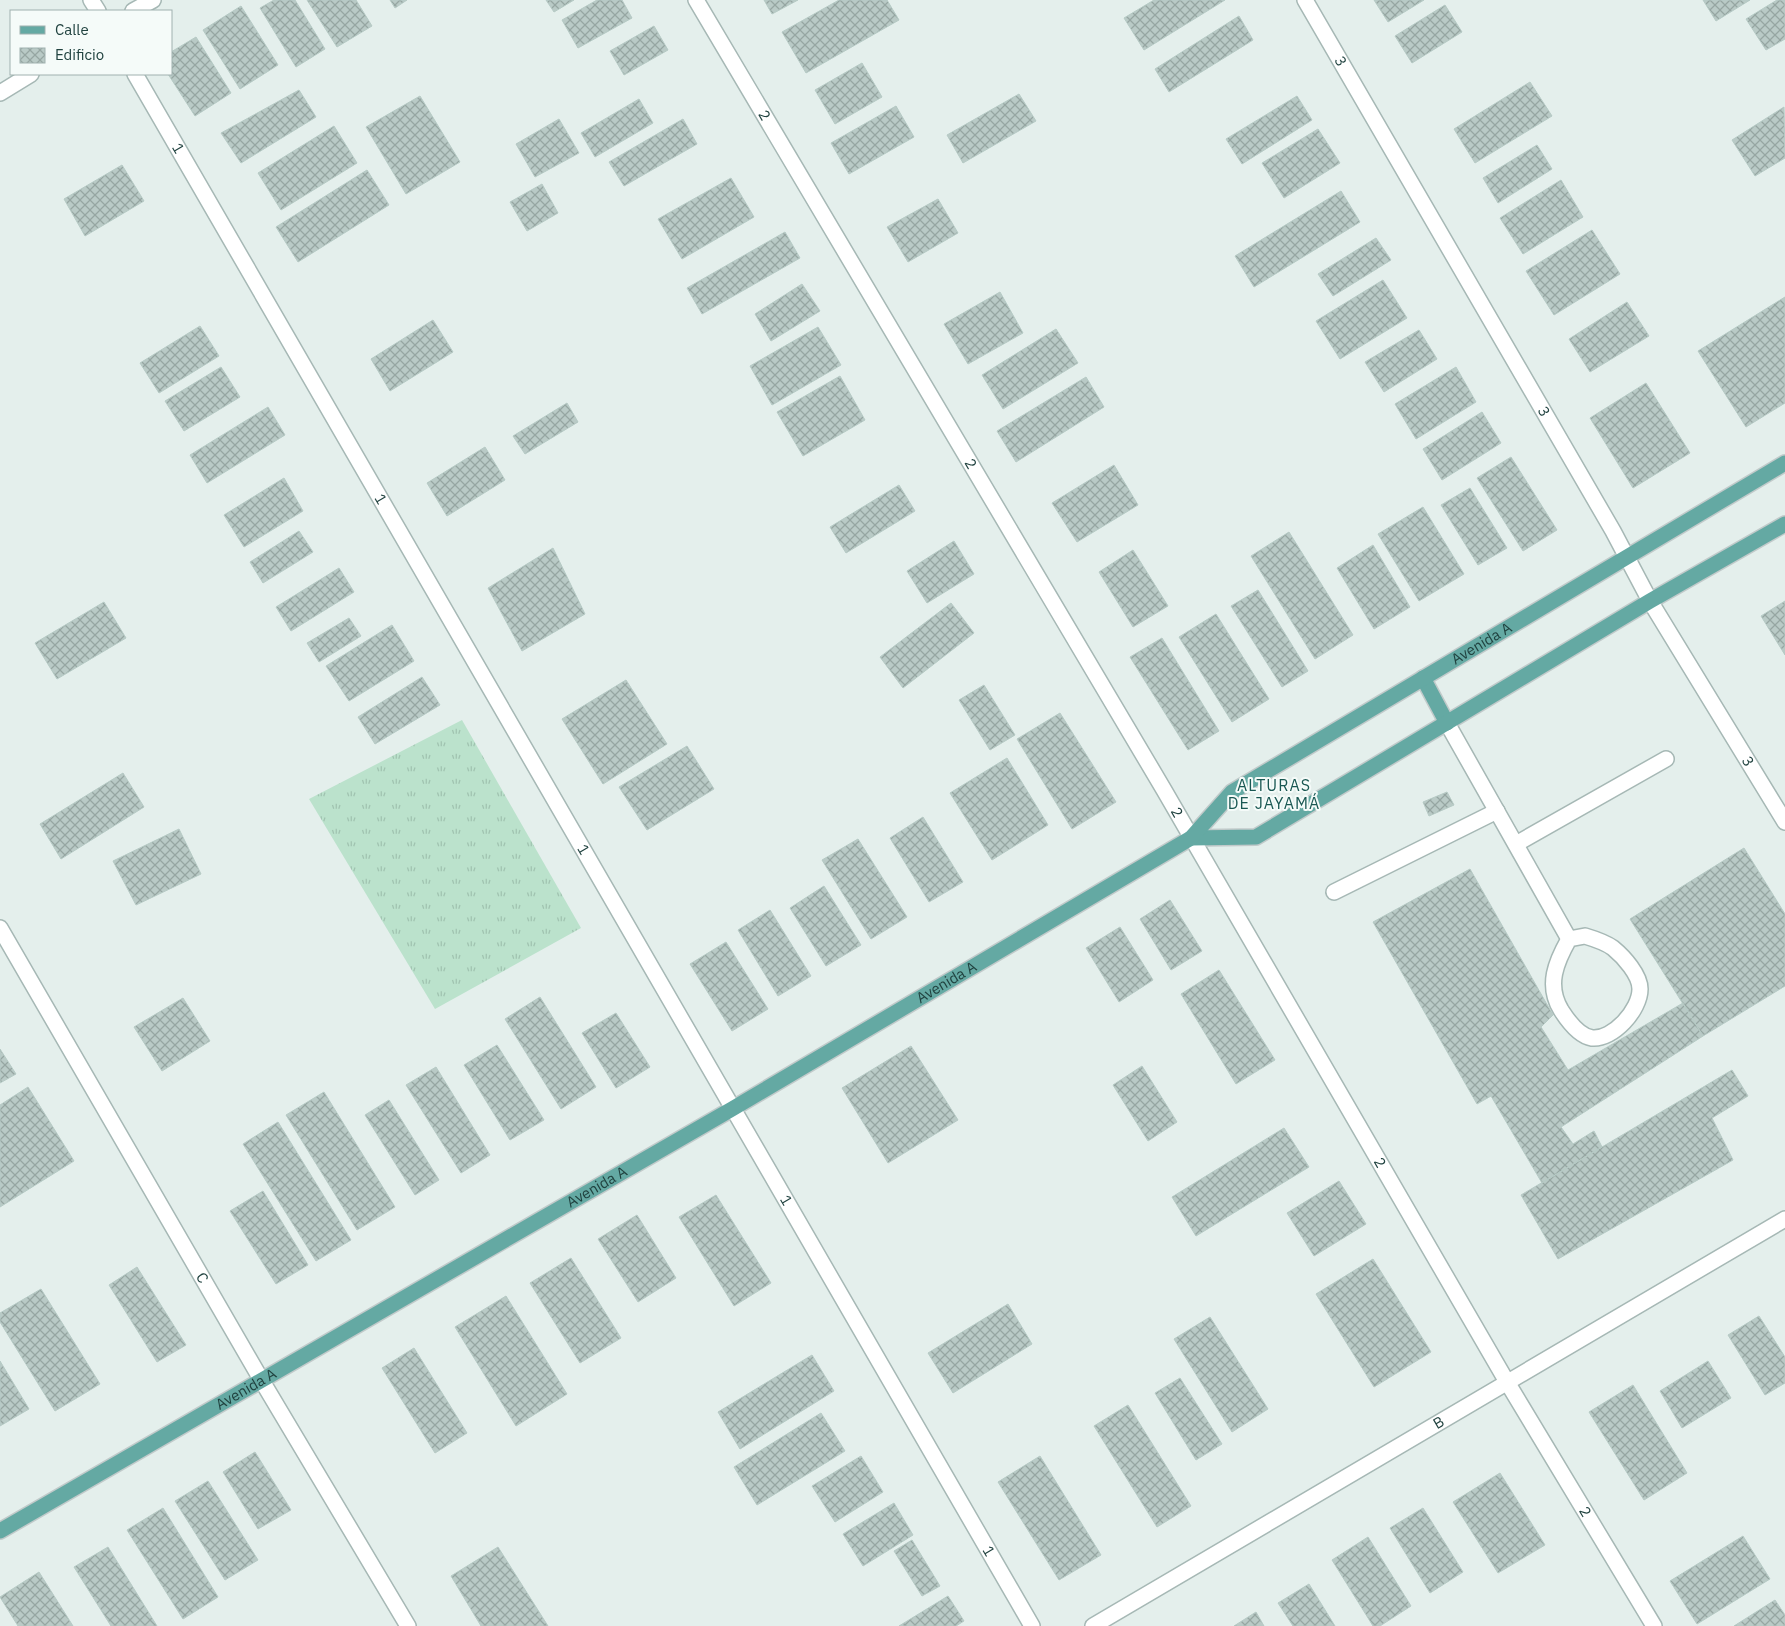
<svg xmlns="http://www.w3.org/2000/svg" width="1785" height="1626" viewBox="0 0 1785 1626" font-family="'IBM Plex Sans',sans-serif">
  <style>
    .grass { fill: url(#grass-tufts) }
    .building { fill: url(#building-cross-hatch); stroke: #b6cac5 }
    .lines { fill: none; stroke-linecap: round; stroke-linejoin: round }
    .minor-casing { stroke: #a6b8b5; stroke-width: 18 }
    .major-casing { stroke: #c1caca; stroke-width: 18 }
    .minor { stroke: #fff; stroke-width: 15 }
    .major { stroke: #64a9a3; stroke-width: 15 }
    .labels { text-anchor: middle; stroke-width: 4; stroke-linejoin: round; paint-order: stroke }
    .street-label { font-size: 15px; fill: #214340; stroke: #f5fbf9 }
    .neighbourhood-label { font-size: 16px; letter-spacing: 1px; fill: #1a5853; stroke: #f5fbf9 }
  </style>
  <defs>
    <pattern id="grass-tufts" width="24" height="20" patternUnits="userSpaceOnUse" patternTransform="scale(1.25)"><rect width="24" height="20" fill="#bbe2cc"/><path d="M3 7l-1-3M5 7V3M7 7l1-3M15 17l-1-3M17 17v-4M19 17l1-3" fill="none" stroke="#a0c3b0"/></pattern>
    <pattern id="building-cross-hatch" width="8" height="8" patternUnits="userSpaceOnUse" patternTransform="scale(1.25)"><rect width="8" height="8" fill="#b9cac6"/><path d="M0 0l8 8M0 8l8-8" fill="none" stroke="#96a6a2"/></pattern>
  </defs>
  <rect width="100%" height="100%" fill="#e4efec"/>
  <path class="grass" d="M462 720 581 928 435 1009 309 799Z"/>
  <path class="building" d="M274 0H295L325 49 296 67 260 8Z
    M307 0H356L372 26 337 47Z
    M390 0H407L395 8Z
    M546 0H574L554 12Z
    M597 0H622L632 18 578 48 562 20Z
    M764 0H798L772 14Z
    M839 0H887L899 20 806 73 782 32Z
    M1154 0H1225L1144 50 1124 18Z
    M1374 0H1424L1388 22Z
    M1703 0H1750L1716 21Z
    M1777 0H1785V39L1766 50 1746 19Z
    M1445 5 1462 32 1412 63 1395 36Z
    M241 6 278 65 240 89 203 30Z
    M1239 16 1253 40 1169 92 1155 69Z
    M654 26 668 50 624 75 610 51Z
    M196 37 231 93 195 116 168 74H171V52Z
    M862 63 882 97 835 124 815 90Z
    M1530 82 1552 116 1475 163 1454 129Z
    M299 90 316 117 241 163 221 133Z
    M1019 94 1036 121 963 163 947 135Z
    M420 96 460 162 406 194 366 127Z
    M1297 96 1312 120 1242 164 1226 139Z
    M639 99 653 123 595 157 581 133Z
    M896 106 914 137 849 174 831 143Z
    M1784 107 1785 158 1755 176 1732 140Z
    M559 119 579 153 535 177 516 144Z
    M683 119 697 144 624 186 609 162Z
    M334 126 357 163 281 210 258 173Z
    M1318 129 1340 163 1284 198 1262 163Z
    M1537 145 1552 169 1498 203 1483 178Z
    M122 165 144 201 85 236 64 199Z
    M367 170 389 205 298 262 276 227Z
    M731 178 754 217 682 259 658 219Z
    M1561 180 1583 217 1523 254 1500 218Z
    M542 184 558 213 527 231 510 202Z
    M1341 191 1360 222 1254 287 1235 256Z
    M938 199 958 233 908 262 887 227Z
    M1592 230 1620 274 1554 315 1526 271Z
    M785 232 800 258 702 314 687 288Z
    M1376 238 1391 260 1333 296 1318 274Z
    M1383 280 1407 318 1340 359 1316 321Z
    M802 284 820 311 771 341 755 314Z
    M1000 292 1023 333 968 364 944 324Z
    M1785 297V403L1746 427 1698 351Z
    M1627 302 1649 336 1590 372 1569 339Z
    M433 320 453 352 390 391 371 359Z
    M200 326 219 356 159 393 140 363Z
    M818 327 841 365 772 405 750 366Z
    M1056 329 1078 363 1003 409 982 375Z
    M1419 330 1437 359 1384 392 1365 362Z
    M221 367 240 397 184 431 165 401Z
    M1456 367 1476 402 1416 439 1395 404Z
    M840 376 865 420 803 456 777 412Z
    M1086 377 1104 407 1016 462 997 431Z
    M1646 383 1690 453 1633 488 1590 418Z
    M567 403 578 422 525 454 513 436Z
    M268 407 285 435 207 483 190 455Z
    M1482 412 1501 443 1442 480 1423 449Z
    M485 447 505 480 447 516 427 483Z
    M1511 457 1557 530 1523 551 1477 478Z
    M1114 465 1138 505 1077 542 1052 503Z
    M284 478 303 511 244 547 224 515Z
    M899 485 915 511 846 553 830 527Z
    M1470 488 1507 548 1478 565 1441 505Z
    M1423 507 1464 574 1419 601 1378 534Z
    M299 531 313 552 263 583 250 562Z
    M1289 532 1353 635 1315 659 1251 556Z
    M954 541 974 574 927 603 907 571Z
    M1373 545 1410 607 1374 629 1337 568Z
    M553 548 585 614 522 651 488 588Z
    M1133 550 1168 606 1133 627 1099 572Z
    M339 568 354 592 291 631 276 607Z
    M1258 590 1308 671 1282 687 1231 606Z
    M1785 601V655L1761 616Z
    M104 602 126 638 57 679 35 643Z
    M951 603 974 633 903 688 880 657Z
    M1216 614 1269 699 1232 722 1179 637Z
    M349 618 361 636 319 662 307 643Z
    M392 625 414 661 349 701 326 666Z
    M1162 638 1219 731 1188 750 1130 657Z
    M422 677 440 705 375 744 358 717Z
    M626 680 667 744 603 784 562 719Z
    M984 685 1015 735 990 750 959 700Z
    M1060 713 1116 802 1072 829 1017 739Z
    M687 746 714 789 647 830 619 787Z
    M1007 758 1048 825 992 860 950 793Z
    M123 773 144 807 61 859 40 824Z
    M1447 792 1454 805 1429 816 1423 802Z
    M923 817 963 882 929 902 890 838Z
    M179 829 201 874 136 905 113 861Z
    M858 839 907 917 871 939 822 860Z
    M1744 848 1785 914V986L1703 1036 1630 919Z
    M1470 869 1553 1015 1541 1027 1568 1070 1683 1003 1703 1036 1561 1127 1573 1144 1594 1131 1602 1147 1542 1183 1491 1096 1477 1104 1373 922Z
    M824 886 861 945 826 966 790 908Z
    M1170 900 1202 951 1171 970 1140 919Z
    M770 910 811 976 778 996 738 930Z
    M1120 927 1153 980 1119 1002 1086 948Z
    M726 942 768 1009 732 1031 690 964Z
    M1219 970 1275 1060 1236 1084 1181 994Z
    M540 997 596 1087 561 1109 505 1019Z
    M183 998 210 1041 162 1071 134 1027Z
    M616 1013 650 1067 616 1088 582 1033Z
    M497 1045 544 1120 510 1140 464 1065Z
    M911 1046 958 1120 888 1163 842 1088Z
    M0 1049 16 1074 0 1083Z
    M1142 1066 1177 1122 1148 1141 1113 1085Z
    M436 1067 490 1155 461 1173 406 1085Z
    M1732 1070 1748 1096 1712 1118 1733 1160 1558 1259 1521 1195Z
    M28 1087 74 1161 0 1207V1105Z
    M324 1092 395 1207 357 1230 286 1115Z
    M389 1100 439 1180 415 1195 365 1115Z
    M278 1122 351 1240 316 1261 243 1144Z
    M1284 1128 1309 1167 1196 1236 1172 1197Z
    M1339 1181 1366 1224 1314 1256 1287 1213Z
    M263 1191 308 1265 276 1284 230 1211Z
    M716 1195 771 1283 734 1306 679 1217Z
    M637 1215 676 1278 638 1302 598 1239Z
    M571 1258 621 1338 580 1363 530 1283Z
    M1373 1259 1431 1352 1374 1387 1316 1294Z
    M137 1267 186 1345 157 1362 109 1285Z
    M41 1289 100 1384 55 1411 0 1322V1313Z
    M506 1296 567 1394 516 1426 455 1327Z
    M1008 1304 1032 1344 953 1393 928 1353Z
    M1759 1316 1785 1357V1383L1765 1395 1728 1335Z
    M1210 1317 1268 1409 1232 1432 1174 1339Z
    M414 1348 467 1433 435 1453 382 1368Z
    M812 1355 834 1391 740 1449 718 1412Z
    M0 1361 29 1409 0 1426Z
    M1708 1361 1731 1398 1682 1428 1660 1391Z
    M1180 1378 1222 1444 1196 1460 1155 1393Z
    M1633 1385 1687 1473 1644 1500 1589 1412Z
    M1128 1405 1191 1506 1157 1527 1094 1426Z
    M821 1413 845 1451 757 1505 734 1467Z
    M255 1452 291 1510 258 1529 223 1472Z
    M861 1456 883 1492 835 1522 812 1486Z
    M1040 1456 1101 1555 1059 1580 998 1482Z
    M1500 1473 1545 1545 1498 1573 1453 1502Z
    M208 1481 258 1560 225 1580 175 1501Z
    M894 1503 913 1535 863 1566 843 1534Z
    M163 1508 218 1597 183 1619 127 1530Z
    M1423 1508 1463 1572 1430 1593 1390 1528Z
    M1743 1536 1770 1579 1697 1624 1670 1581Z
    M1368 1537 1411 1606 1380 1626H1373L1332 1560Z
    M912 1540 940 1586 922 1596 894 1551Z
    M108 1547 157 1626H111L74 1567Z
    M498 1547 548 1626H481L451 1576Z
    M39 1572 73 1626H18L0 1597Z
    M1309 1584 1335 1626H1293L1278 1603Z
    M948 1596 964 1621 956 1626H899Z
    M1775 1600 1785 1615V1626H1734Z
    M1256 1612 1264 1626H1234Z"/>
  <g class="lines">
    <g class="minor-casing">
      <g id="minor">
        <path d="M91 0 98 11"/>
        <path id="s1" d="M696 0 1164 790 1507 1382 1654 1626"/>
        <path id="s2" d="M1305 0 1613 531 1650 601 1785 822"/>
        <path d="M133 11 153 0"/>
        <path id="s3" d="M135 74 1032 1626"/>
        <path d="M0 93 31 74"/>
        <path d="M1447 723 1569 939"/>
        <path d="M1516 844 1666 759"/>
        <path d="M1334 892 1497 811"/>
        <path id="s4" d="M0 928 262 1381 408 1626"/>
        <path d="M1585 936C1595 939 1605 942 1613 948 1624 957 1640 975 1640 989 1640 1010 1613 1040 1592 1038 1579 1036 1568 1021 1561 1010 1546 985 1556 962 1569 939Z"/>
        <path id="s5" d="M1093 1626 1785 1219"/>
      </g>
    </g>
    <g class="major-casing">
      <g id="major">
        <path d="M1423 678 1447 723"/>
        <path d="M1191 838 1256 837 1650 601 1785 524"/>
        <path id="s6" d="M0 1531 732 1109 1191 838 1232 792 1785 463"/>
      </g>
    </g>
    <use href="#minor" class="minor"/>
    <use href="#major" class="major"/>
  </g>
  <g class="labels">
    <g class="street-label">
      <text dy="5" stroke="none"><textPath href="#s2" startOffset="71">3</textPath></text>
      <text dy="5" stroke="none"><textPath href="#s1" startOffset="134">2</textPath></text>
      <text dy="5" stroke="none"><textPath href="#s3" startOffset="86">1</textPath></text>
      <text dy="5" stroke="none"><textPath href="#s2" startOffset="476">3</textPath></text>
      <text dy="5" stroke="none"><textPath href="#s1" startOffset="539">2</textPath></text>
      <text dy="5" stroke="none"><textPath href="#s3" startOffset="491">1</textPath></text>
      <text dy="5" stroke="none"><textPath href="#s6" startOffset="1730">Avenida A</textPath></text>
      <text dy="5" stroke="none"><textPath href="#s2" startOffset="881">3</textPath></text>
      <text dy="5" stroke="none"><textPath href="#s1" startOffset="944">2</textPath></text>
      <text dy="5" stroke="none"><textPath href="#s3" startOffset="896">1</textPath></text>
      <text dy="5" stroke="none"><textPath href="#s6" startOffset="1094">Avenida A</textPath></text>
      <text dy="5" stroke="none"><textPath href="#s1" startOffset="1349">2</textPath></text>
      <text dy="5" stroke="none"><textPath href="#s6" startOffset="689">Avenida A</textPath></text>
      <text dy="5" stroke="none"><textPath href="#s3" startOffset="1301">1</textPath></text>
      <text dy="5" stroke="none"><textPath href="#s4" startOffset="404">C</textPath></text>
      <text dy="5" stroke="none"><textPath href="#s6" startOffset="284">Avenida A</textPath></text>
      <text dy="5" stroke="none"><textPath href="#s5" startOffset="401">B</textPath></text>
      <text dy="5" stroke="none"><textPath href="#s1" startOffset="1754">2</textPath></text>
      <text dy="5" stroke="none"><textPath href="#s3" startOffset="1706">1</textPath></text>
    </g>
    <g class="neighbourhood-label">
      <text x="1274" y="791">ALTURAS<tspan x="1274" dy="18">DE JAYAMÁ</tspan></text>
    </g>
  </g>
  <rect x="10" y="10" width="162" height="65" fill="#f5fbf9" stroke="#a0b1af"/>
  <rect x="20" y="26" width="25" height="8" fill="#64a9a3" stroke="#a0b1af"/>
  <text x="55" y="35" font-size="15" fill="#214340">Calle</text>
  <rect x="20" y="48" width="25" height="15" fill="url(#building-cross-hatch)" stroke="#a0b1af"/>
  <text x="55" y="60" font-size="15" fill="#214340">Edificio</text>
</svg>
